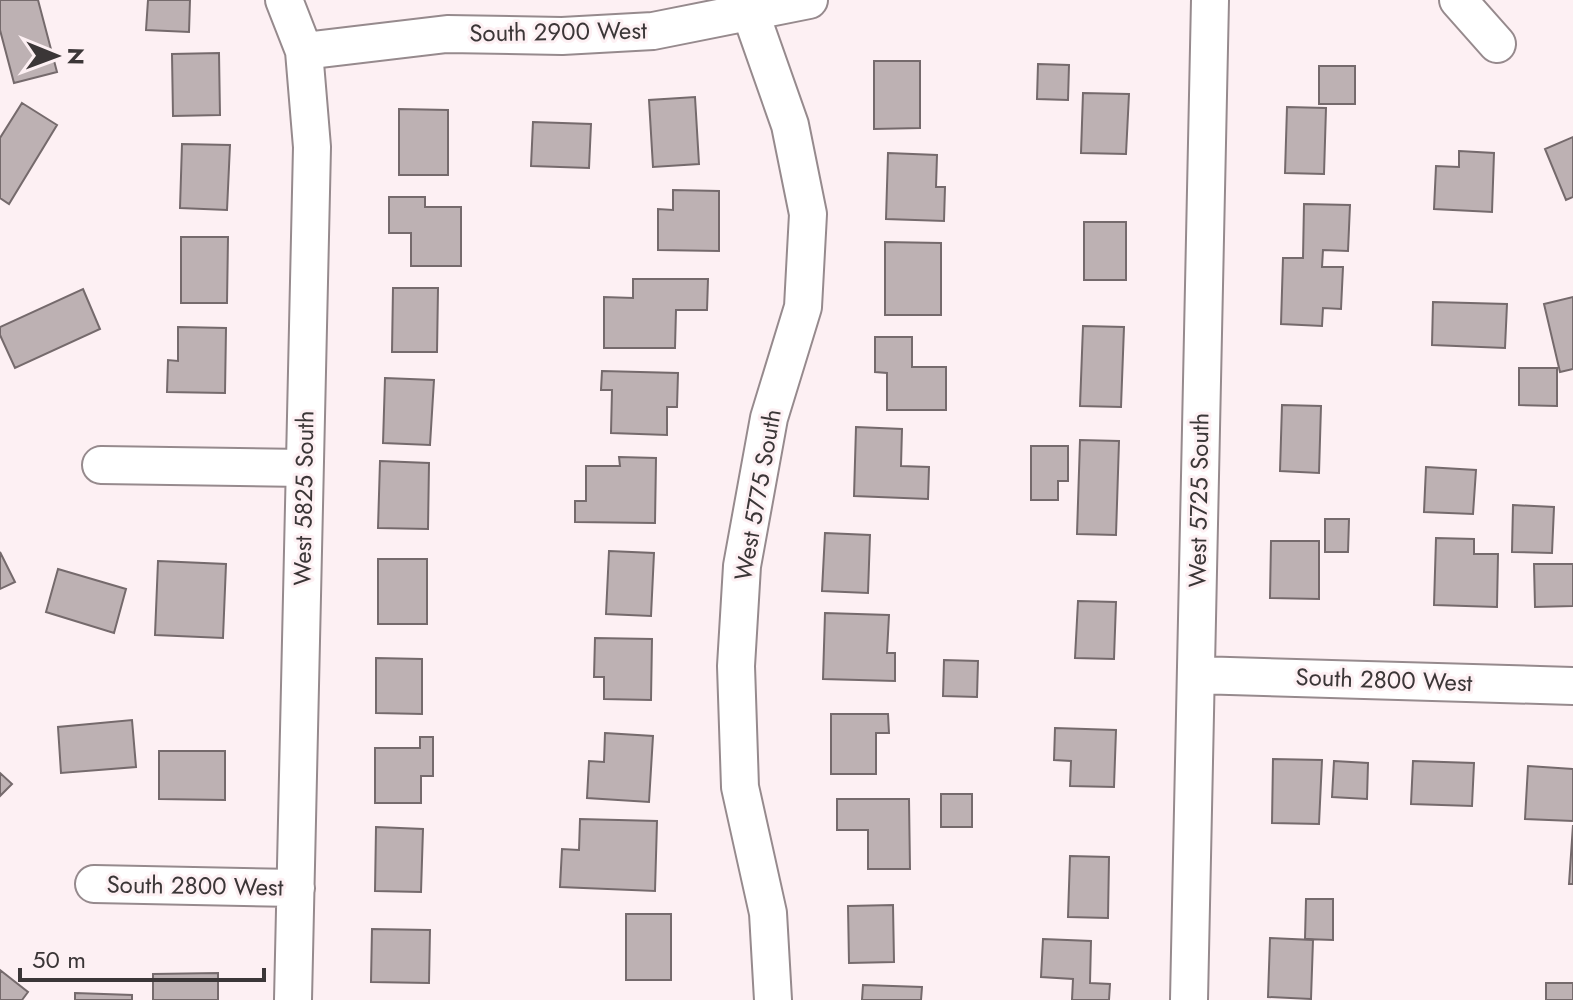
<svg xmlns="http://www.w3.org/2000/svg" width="1573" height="1000" viewBox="0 0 1573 1000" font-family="Jost,sans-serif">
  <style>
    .building { fill: #bdb1b3; stroke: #756a6c; stroke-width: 2 }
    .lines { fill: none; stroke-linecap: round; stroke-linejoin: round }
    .minor-casing { stroke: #968a8d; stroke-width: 40 }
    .minor { stroke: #fff; stroke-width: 36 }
    .labels { text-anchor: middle; stroke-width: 6; stroke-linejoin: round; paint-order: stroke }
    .street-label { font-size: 24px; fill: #3b3637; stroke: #fdf0f3 }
  </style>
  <rect width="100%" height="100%" fill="#fdf0f3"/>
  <path class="building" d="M0 0H38L57 72 14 83 0 30Z
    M148 0H190L189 32 146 30Z
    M219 53 220 115 173 116 172 54Z
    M874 61H920V128L874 129Z
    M1038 64 1069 65 1068 100 1037 99Z
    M1319 66H1355V104H1319Z
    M1083 93 1129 94 1126 154 1081 153Z
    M695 97 699 164 653 167 649 100Z
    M22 103 57 125 9 204 0 198V138Z
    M1287 107 1326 108 1324 174 1285 173Z
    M399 109 448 110V175H399Z
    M533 122 591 124 589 168 531 166Z
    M1573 137V197L1566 200 1545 149Z
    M182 144 230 145 227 210 180 208Z
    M1459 151 1494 153 1492 212 1434 209 1436 166 1459 167Z
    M888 153 937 155 936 187H945L944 221 886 219Z
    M673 190 719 191V251L658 250V209L673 210Z
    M389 197H425V207H461V266H411V233H389Z
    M1304 204 1350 205 1348 251 1323 250 1322 267H1343L1341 309 1323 308 1322 326 1281 324 1283 258H1303Z
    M1084 222H1126V280H1084Z
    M181 237H228L227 303H181Z
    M885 242 941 243V315H885Z
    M633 279H708L707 310H676L675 348H604V297L633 298Z
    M393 288H438L437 352H392Z
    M83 289 100 329 15 368 0 335V327Z
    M1573 297V369L1560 372 1544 304Z
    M1433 302 1507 304 1505 348 1432 345Z
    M1083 326 1124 327 1121 407 1080 406Z
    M178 327 226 328 225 393 167 392 168 360 178 361Z
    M875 337H912V367H946V410H887V373L875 372Z
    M1519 368H1557V406L1519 405Z
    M602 371 678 373 677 407H667V435L611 433 612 390H601Z
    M385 378 434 380 430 445 383 443Z
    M1282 405 1321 406 1319 473 1280 471Z
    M856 427 902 429 901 466 929 467 928 499 854 496Z
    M1080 440 1119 441 1116 535 1077 534Z
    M1031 446H1068V481H1058V500H1031Z
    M619 457 656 458 655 523 575 522V501H586V466H620Z
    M380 461 429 463 428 529 378 528Z
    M1426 467 1476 470 1473 514 1424 512Z
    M1513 505 1554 507 1552 553 1512 552Z
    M1325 519H1349L1348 552H1325Z
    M825 533 870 535 868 593 822 591Z
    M1436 538 1474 539V554H1498L1497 607 1434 605Z
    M1271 541H1319V599L1270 598Z
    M609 551 654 553 651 616 606 614Z
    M0 552 15 582 0 589Z
    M378 559H427V624H378Z
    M158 561 226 564 223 638 155 635Z
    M1534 564H1573V606L1535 607Z
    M58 569 126 589 114 633 46 612Z
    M1078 601 1116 602 1114 659 1075 658Z
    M825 613 889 615 887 653H895V681L823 679Z
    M595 638 652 639 651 700 604 699V677H594Z
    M376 658 422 659V714L376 713Z
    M944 660 978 661 977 697 943 696Z
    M831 714H888L889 733H876V774H831Z
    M132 720 136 767 61 773 58 727Z
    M1055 728 1116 730 1114 787 1070 786 1071 761 1054 760Z
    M605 733 653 736 649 802 587 798 589 761 604 762Z
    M420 737H433V776H421V803H375V748H420Z
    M159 751H225V800L159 799Z
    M1273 759 1322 760 1319 824 1272 823Z
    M1334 761 1368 763 1367 799 1332 797Z
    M1413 761 1474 763 1472 806 1411 804Z
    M1528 766 1573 769V821L1525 819Z
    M0 773 12 784 0 796Z
    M941 794H972V827H941Z
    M837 799H909L910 869H868V830H837Z
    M580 819 657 821 655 891 560 887 562 849 579 850Z
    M1573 825V884H1569Z
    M376 827 423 829 421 892 375 891Z
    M1070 856 1109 857 1108 918 1068 917Z
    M1306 899H1333V940L1305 939Z
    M893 905 894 962 849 963 848 906Z
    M626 914H671V980H626Z
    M372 929 430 930 429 983 371 982Z
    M1270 938 1313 940 1311 999 1268 997Z
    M1043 939 1091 941 1090 983 1110 984 1109 1000H1072L1073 979 1041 977Z
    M0 970 28 992 22 1000H0Z
    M218 973V1000H153V974Z
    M1546 983H1573V1000H1546Z
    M863 985 922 987 921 1000H862Z
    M75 993 132 995V1000H75Z"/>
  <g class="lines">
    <g class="minor-casing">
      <path id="minor" d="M284 0 304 51 312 147 293 1000
        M746 0 790 125 808 214 803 307 769 418 742 566 736 666 740 787 768 913 773 1000
        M1458 0 1497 44
        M304 51 447 34 562 36 653 31 809 0
        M101 465 304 468
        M1196 675 1573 686
        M94 884 296 888
        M1189 1000 1210 0"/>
    </g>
    <use href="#minor" class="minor"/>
  </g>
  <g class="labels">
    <g class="street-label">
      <text transform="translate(558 32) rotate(-1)" y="8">South 2900 West</text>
      <text transform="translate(758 495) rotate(-80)" y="8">West 5775 South</text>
      <text transform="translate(304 498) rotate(-89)" y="8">West 5825 South</text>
      <text transform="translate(1199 500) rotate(-89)" y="8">West 5725 South</text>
      <text transform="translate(1384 680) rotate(2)" y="8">South 2800 West</text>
      <text transform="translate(195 886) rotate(1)" y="8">South 2800 West</text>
    </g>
  </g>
  <g transform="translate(56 56) rotate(91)" stroke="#fdf0f3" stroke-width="6" paint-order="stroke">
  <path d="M0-6L14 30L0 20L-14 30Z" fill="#3b3637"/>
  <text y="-12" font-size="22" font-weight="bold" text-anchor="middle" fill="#3b3637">N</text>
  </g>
  <path d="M20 968v12h244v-12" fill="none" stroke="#3b3637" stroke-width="4"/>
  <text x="32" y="968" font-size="24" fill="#3b3637" stroke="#fdf0f3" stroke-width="6" paint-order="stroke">50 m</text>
</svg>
